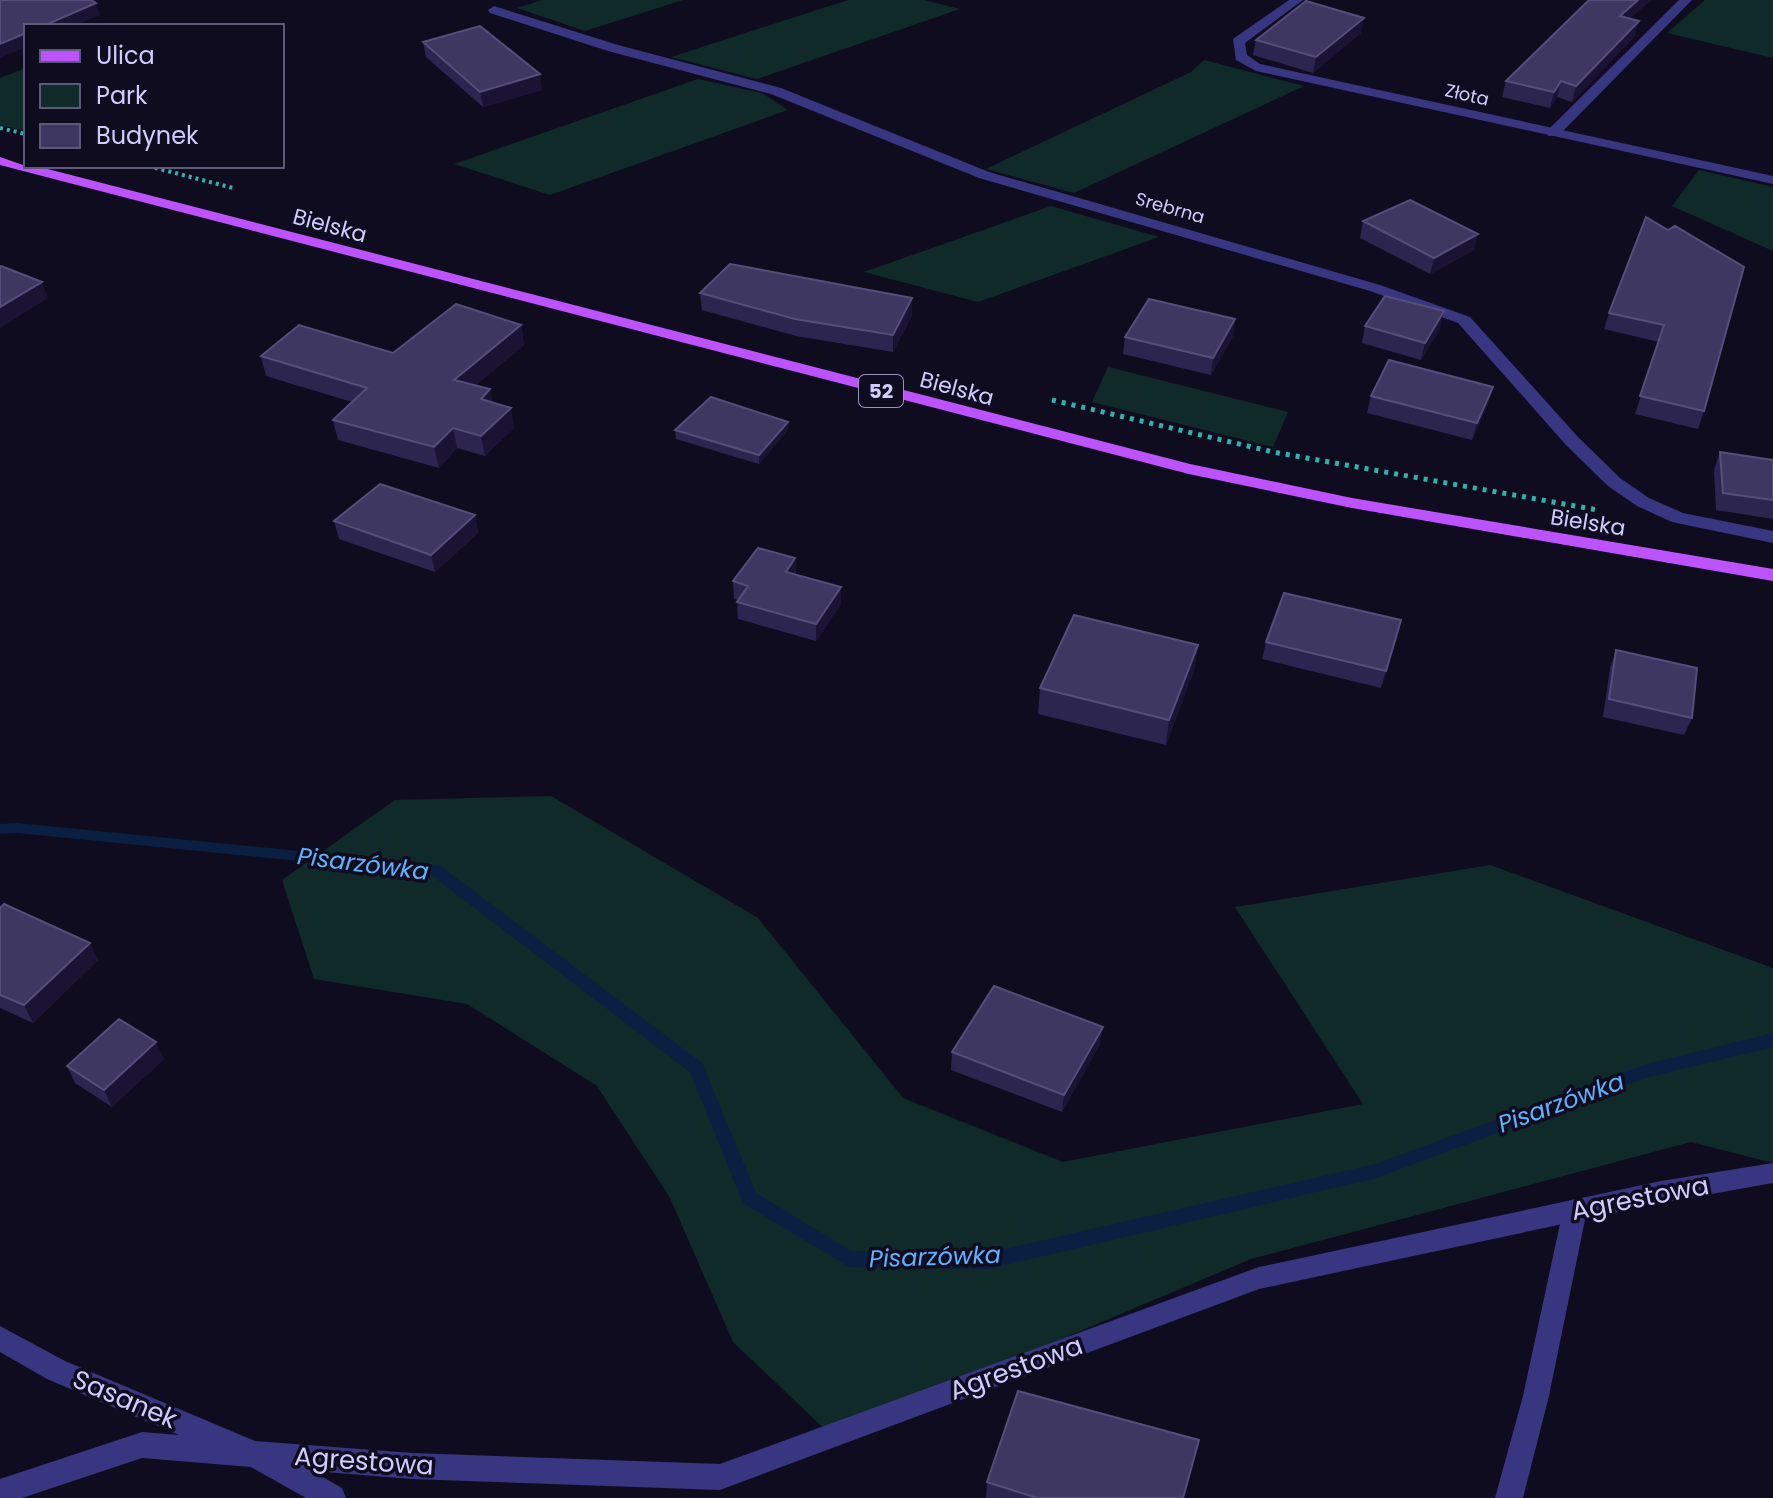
<svg xmlns="http://www.w3.org/2000/svg" width="1773" height="1498" viewBox="0 0 1773 1498" font-family="Poppins,sans-serif">
  <style>
    .green { fill: #0f2a29 }
    .lines { fill: none; stroke-linecap: round; stroke-linejoin: round }
    .stream { fill: #0a1f42; fill-rule: evenodd }
    .path-far1 { stroke: #2bb4aa; stroke-width: 4; stroke-dasharray: 3 4; stroke-linecap: butt }
    .path { stroke: #2bb4aa; stroke-width: 5; stroke-dasharray: 4 6; stroke-linecap: butt }
    .lane { fill: #383680; fill-rule: evenodd }
    .street { fill: #383680; fill-rule: evenodd }
    .primary { fill: #bd53ff; fill-rule: evenodd }
    .wall { fill: #2c254f }
    .shaded-wall { fill: #1a1334 }
    .building { fill: #3e3762; stroke: #554e7b; stroke-width: 2 }
    .labels { text-anchor: middle; stroke-width: 7; stroke-linejoin: round; paint-order: stroke }
    .far-street-label { font-size: 18px; fill: #d1ccff; stroke: #100c20 }
    .shield { fill: #100c20; stroke: #9792bc; stroke-width: 2 }
    .shield-label { font-size: 20px; font-weight: bold; fill: #d1ccff }
    .street-label { font-size: 22px; fill: #d1ccff; stroke: #100c20 }
    .water-label { font-size: 24px; font-style: italic; fill: #5ab4ff; stroke: #100c20 }
    .near-street-label { font-size: 26px; fill: #d1ccff; stroke: #100c20 }
  </style>
  <rect width="100%" height="100%" fill="#100c20"/>
  <path class="green" d="M542 0H683L585 31 517 8Z
    M848 0H924L960 9 757 79 671 57Z
    M1705 0H1773V58L1667 33Z
    M1204 60 1304 86 1074 193 986 169 1191 72Z
    M26 68V131L0 125V78Z
    M698 79 762 93 788 110 550 195 454 164Z
    M1699 170 1773 187V251L1672 206Z
    M1051 206 1159 237 978 302 864 272Z
    M1108 367 1288 412 1273 447 1092 402Z
    M551 796 758 918 903 1098 1063 1162 1363 1104 1235 907 1490 865 1773 968V1163L1691 1142 1251 1259 832 1436 733 1342 670 1198 597 1086 467 1004 314 979 282 880 395 800Z"/>
  <g class="lines">
    <path class="stream" d="M17 823 439 865 702 1063 756 1193 851 1251 988 1253 1376 1164 1644 1065 1773 1033V1047L1645 1078 1376 1178 988 1269 849 1267 743 1203 690 1072 430 874 17 833 0 834V824Z"/>
    <path class="path-far1" d="M0 128 26 134
      M148 166 233 188"/>
    <path class="path" d="M1052 400 1273 452 1598 510"/>
    <path class="lane" d="M1679 0H1692L1558 136H1548V130Z
      M1575 1199 1584 1202 1587 1210 1549 1396 1523 1498H1495L1523 1396 1563 1210 1566 1202Z"/>
    <path class="street" d="M1289 0H1303L1245 43 1247 55 1260 64 1773 176V184L1256 71 1236 60 1233 39Z
      M494 6 618 45 781 88 989 172 1380 285 1470 317 1578 437 1620 478 1649 498 1683 513 1773 531V543L1672 522 1637 506 1608 486 1566 445 1458 323 1370 291 979 178 771 94 608 51 490 13 488 10Z
      M1773 1163V1183L1661 1203 1259 1289 720 1490 412 1479 312 1471 342 1488 346 1498H306L251 1467 142 1458 22 1498H0V1479L142 1432 179 1435 47 1379 0 1352V1326L65 1361 255 1441 412 1453 720 1464 1259 1267 1661 1181Z"/>
    <path class="primary" d="M0 157 26 166H36L1190 464 1352 498 1773 569V581L1352 508 1189 474 0 165Z"/>
  </g>
  <path class="wall" d="M1589 0H1651L1630 18 1635 36 1572 102 1557 97 1550 108 1502 97 1506 81Z
    M1361 33 1313 73 1253 55 1256 40Z
    M423 42 542 90 483 107 426 57Z
    M1646 217 1704 411 1698 429 1635 414 1659 342 1604 329 1609 313Z
    M1363 221 1474 250 1430 274 1360 238Z
    M700 293 912 298V315L893 352 796 336 702 310Z
    M1235 319 1233 336 1211 375 1123 354 1125 337Z
    M521 325 524 345 476 385 493 402 514 428 485 456 457 448 439 468 338 440 333 420 352 402 266 376 261 356 393 353Z
    M1365 326 1440 328 1421 360 1362 343Z
    M1371 396 1488 404 1472 440 1367 413Z
    M675 430H788L759 464 676 439Z
    M1720 452 1773 460V519L1716 510 1714 470Z
    M475 515 478 533 435 572 339 539 334 521Z
    M795 558 796 574 841 587V604L816 641 738 619 737 602 738 600 734 599 733 581Z
    M1397 638 1381 688 1262 659 1266 642Z
    M1198 645 1194 670 1166 745 1038 714 1040 688Z
    M1616 650 1692 718 1684 735 1603 717 1610 668Z
    M0 908 98 960 33 1023 0 1008Z
    M1100 1044 1062 1112 951 1070 952 1052Z
    M164 1059 112 1107 75 1083 67 1066Z
    M1194 1461 1183 1498H986L987 1482Z"/>
  <path class="shaded-wall" d="M1638 0H1651L1616 31 1620 16Z
    M96 3 100 15 74 26H43Z
    M1364 18 1361 33 1313 73 1316 57Z
    M1639 21 1635 36 1572 102 1576 86Z
    M26 33V47L0 58V44Z
    M540 74 542 90 483 107 480 92Z
    M1561 81 1557 97 1550 108 1554 92Z
    M1478 234 1474 250 1430 274 1434 258Z
    M42 282 48 298 0 328V307Z
    M912 298V315L893 352V335Z
    M1444 311 1440 328 1421 360 1425 343Z
    M1235 319 1233 336 1211 375 1213 358Z
    M521 325 524 345 458 400 454 380Z
    M1493 387 1488 404 1472 440 1477 423Z
    M490 389 494 410 481 399Z
    M511 408 514 428 485 456 481 436Z
    M788 422V430L759 464V455Z
    M453 428 457 448 439 468 434 447Z
    M475 515 478 533 435 572 431 555Z
    M795 558 796 576 786 572Z
    M841 587V604L816 641V624Z
    M1401 620 1397 638 1381 688Z
    M1198 645 1194 670 1166 745 1169 720Z
    M90 943 98 960 33 1023 24 1005Z
    M1103 1027 1100 1044 1062 1112 1064 1095Z
    M156 1042 164 1059 112 1107 104 1090Z"/>
  <path class="building" d="M0 0H91L96 3 43 26H26V33L0 44Z
    M1589 0H1638L1620 16 1639 21 1576 86 1561 81 1554 92 1506 81Z
    M1306 1 1364 18 1316 57 1256 40Z
    M480 26 540 74 480 92 423 42Z
    M1410 200 1478 234 1434 258 1363 221Z
    M1646 217 1668 230 1675 226 1744 267 1704 411 1640 396 1664 325 1609 313Z
    M730 264 912 298 893 335 795 319 700 293Z
    M1 266 42 282 0 307V267Z
    M1385 296 1444 311 1425 343 1365 326Z
    M1149 299 1235 319 1213 358 1125 337Z
    M456 304 521 325 454 380 490 389 481 399 511 408 481 436 453 428 434 447 333 420 367 388 261 356 299 325 393 353Z
    M1389 360 1493 387 1477 423 1371 396Z
    M711 397 788 422 759 455 675 430Z
    M1720 452 1773 460V500L1723 493Z
    M380 484 475 515 431 555 334 521Z
    M758 548 795 558 786 572 841 587 816 624 737 602 748 586 733 581Z
    M1284 593 1401 620 1386 671 1266 642Z
    M1074 615 1198 645 1169 720 1040 688Z
    M1616 650 1697 668 1692 718 1609 699Z
    M4 904 90 943 24 1005 0 995V908Z
    M994 986 1103 1027 1064 1095 952 1052Z
    M119 1019 156 1042 104 1090 67 1066Z
    M1018 1391 1199 1440 1183 1498H1037L987 1482Z"/>
  <g class="labels">
    <g class="far-street-label">
      <text transform="translate(1467 95) rotate(13)" y="6">Złota</text>
      <text transform="translate(1170 208) rotate(16)" y="6">Srebrna</text>
    </g>
    <rect class="shield" x="859" y="375" width="44" height="32" rx="6"/>
    <g class="shield-label">
      <text x="881" y="398">52</text>
    </g>
    <g class="street-label">
      <text transform="translate(330 225) rotate(15)" y="8">Bielska</text>
      <text transform="translate(957 388) rotate(15)" y="8">Bielska</text>
      <text transform="translate(1588 522) rotate(9)" y="8">Bielska</text>
    </g>
    <g class="water-label">
      <text transform="translate(363 864) rotate(7)" y="8">Pisarzówka</text>
      <text transform="translate(1561 1103) rotate(-20)" y="8">Pisarzówka</text>
      <text transform="translate(935 1257) rotate(-2)" y="8">Pisarzówka</text>
    </g>
    <g class="near-street-label">
      <text transform="translate(1640 1198) rotate(-11)" y="9">Agrestowa</text>
      <text transform="translate(1016 1368) rotate(-20)" y="9">Agrestowa</text>
      <text transform="translate(125 1399) rotate(23)" y="9">Sasanek</text>
      <text transform="translate(364 1461) rotate(4)" y="9">Agrestowa</text>
    </g>
  </g>
  <rect x="24" y="24" width="260" height="144" fill="#100c20" stroke="#5d5979" stroke-width="2"/>
  <rect x="40" y="50" width="40" height="12" fill="#bd53ff" stroke="#5d5979" stroke-width="2"/>
  <text x="96" y="64" font-size="24" fill="#d1ccff">Ulica</text>
  <rect x="40" y="84" width="40" height="24" fill="#0f2a29" stroke="#5d5979" stroke-width="2"/>
  <text x="96" y="104" font-size="24" fill="#d1ccff">Park</text>
  <rect x="40" y="124" width="40" height="24" fill="#3e3762" stroke="#5d5979" stroke-width="2"/>
  <text x="96" y="144" font-size="24" fill="#d1ccff">Budynek</text>
</svg>
